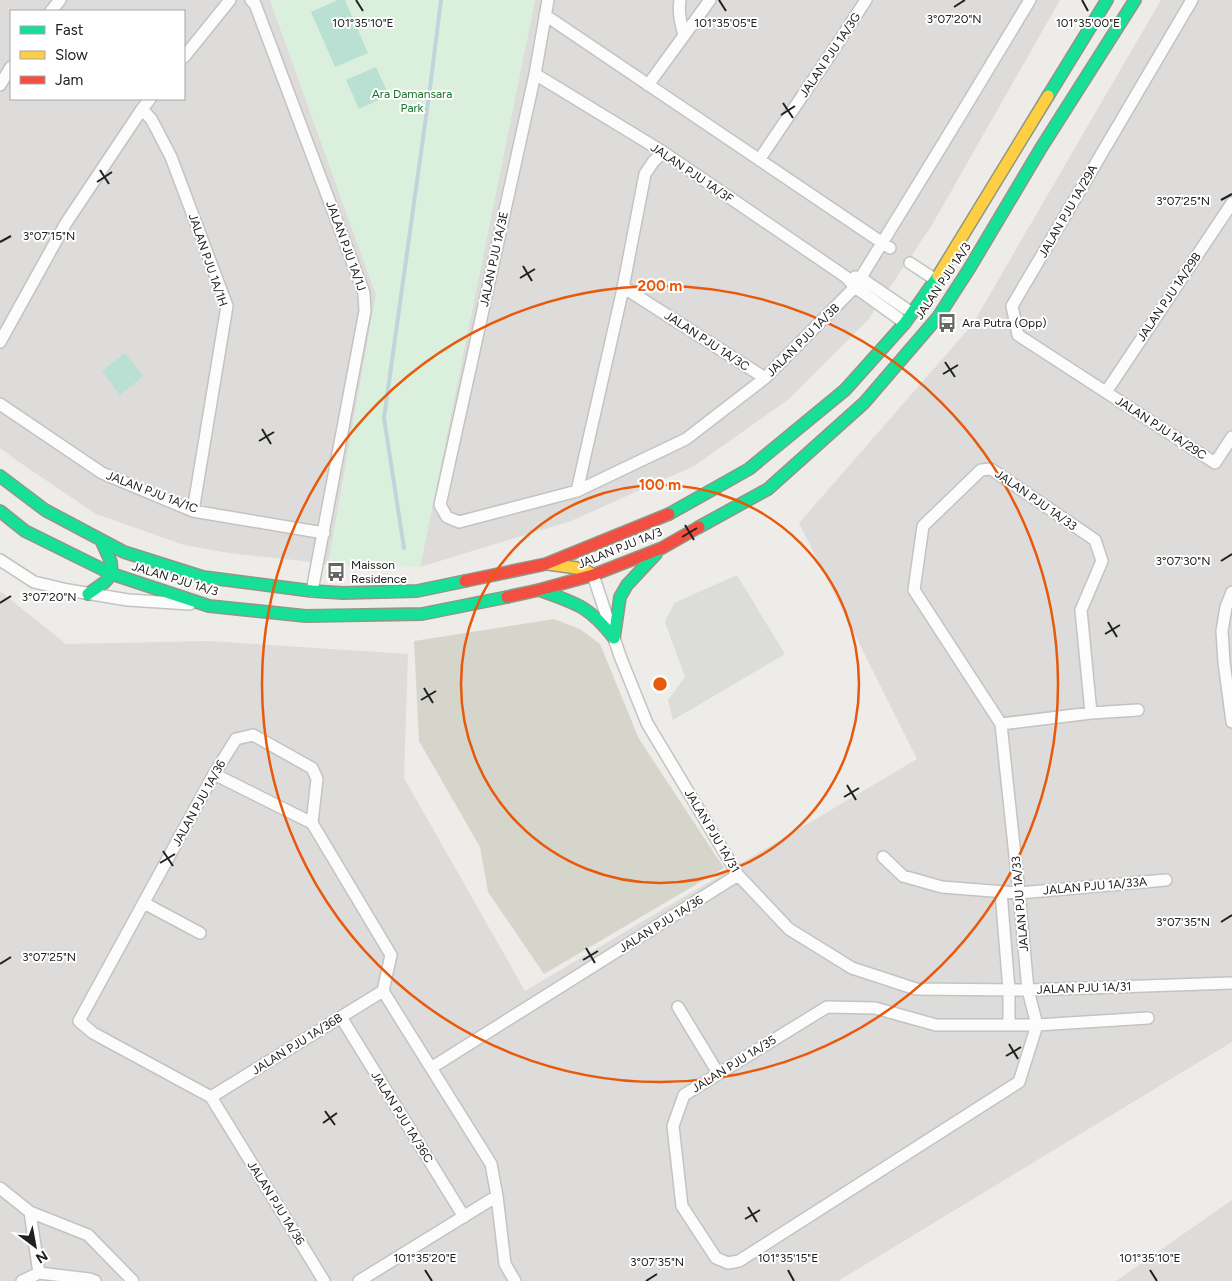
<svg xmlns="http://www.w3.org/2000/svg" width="1232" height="1281" viewBox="0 0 1232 1281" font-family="Figtree,sans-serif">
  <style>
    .residential { fill: #dddcda; fill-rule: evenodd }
    .religious { fill: #dcdcda }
    .construction { fill: #d5d5cc }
    .park { fill: #daf0dc }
    .pitch { fill: #b9e0d3 }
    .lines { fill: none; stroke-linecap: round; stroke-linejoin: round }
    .stream { stroke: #c0d4dd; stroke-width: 4 }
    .street-casing { stroke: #c3c3c1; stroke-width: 14 }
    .fast-casing { stroke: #929683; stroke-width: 14 }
    .slow-casing { stroke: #929683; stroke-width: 14 }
    .jam-casing { stroke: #929683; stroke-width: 14 }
    .street { stroke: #fcfcfc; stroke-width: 11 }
    .fast { stroke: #16e098; stroke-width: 11 }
    .slow { stroke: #ffcf43; stroke-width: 11 }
    .jam { stroke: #f24e42; stroke-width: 11 }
    .ticks { fill: none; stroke: #202020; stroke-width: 2 }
    .ring { fill: none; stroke: #e8590c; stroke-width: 2.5 }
    .labels { text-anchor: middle; stroke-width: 4; stroke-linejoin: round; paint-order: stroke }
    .street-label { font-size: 12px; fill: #202020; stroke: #fff }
    .park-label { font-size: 12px; fill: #187429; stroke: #fff }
    .poi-label { font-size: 12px; fill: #202020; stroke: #fff; text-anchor: start }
    .ticks-label { font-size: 12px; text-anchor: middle; fill: #202020; stroke: #fff; stroke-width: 4; stroke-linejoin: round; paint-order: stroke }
    .centre { fill: #e8590c; stroke: #fff; stroke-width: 2.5 }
    .ring-label { font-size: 15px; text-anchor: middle; font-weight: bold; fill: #e8590c; stroke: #fff; stroke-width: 4; stroke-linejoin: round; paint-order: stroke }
  </style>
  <rect width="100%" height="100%" fill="#edece9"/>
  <path class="residential" d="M0 0H270L376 295 328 565 303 561 229 553 184 545 96 514 19 462 0 448ZM11 11H184V99H11Z
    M535 0H1060L932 225 868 320 789 399 694 466 571 521 420 567Z
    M1161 0H1232V1042L838 1281H0V591L66 644 209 641 408 654 404 778 525 991 917 759 799 523 972 325Z
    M1232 1200V1281H1116Z"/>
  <path class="religious" d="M737 575 785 654 673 720 668 700 685 677 665 622 674 603Z"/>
  <path class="construction" d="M554 619 580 629 600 644 639 739 724 868 544 974 488 892 480 847 419 741 414 641Z"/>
  <path class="park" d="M270 0H535L420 567 328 565 376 295Z"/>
  <path class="pitch" d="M338 0H345L368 53 335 67 311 12Z
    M376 67 389 95 359 109 346 80Z
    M125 353 143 376 120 395 102 371Z"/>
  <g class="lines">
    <path class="stream" d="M404 548 384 418 430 88 441 0"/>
    <g class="street-casing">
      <path id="street" d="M251 0 255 4 364 293 365 311 312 591
        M548 0 535 74 440 505 447 517 459 522 577 491 686 439 765 378 855 287 952 129 1030 0
        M680 0C678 13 681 24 684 36
        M1192 0 1012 306 1018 335 1215 463 1232 437
        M51 11 60 0
        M545 15 890 248
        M184 57 230 0
        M535 74 663 152 846 277 855 287 905 323
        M0 85 11 67
        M648 85 710 0
        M142 109 151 119 156 128 171 157 227 306 193 511
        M759 160 832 52 866 0
        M910 263 936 280
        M855 277 861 278 912 313
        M623 287 765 378
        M0 342 66 223 142 109 150 99
        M1106 392 1232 203
        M0 404 102 473 193 511 324 533
        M577 491 622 293 645 174 653 162 663 152
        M0 560 34 582 68 590 128 600 190 604
        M593 575 620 656 647 723 738 875 789 929 852 968 916 989 1028 990 1232 983
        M1232 592 1226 607 1222 631 1224 662 1232 722
        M1001 724 1091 713 1138 710
        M214 774 312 823
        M883 857 903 876 942 887 1019 893 1166 880
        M1001 892 1009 990V1025
        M144 903 200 933
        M678 1007 718 1073
        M341 1017 464 1217
        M1037 1025 1019 1082 739 1261 728 1263 716 1258 682 1206 673 1126 684 1095 827 1007 875 1008 936 1025H1037L1148 1018
        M1037 1025 1028 990 1019 893 1001 724 914 590 923 526 981 470 991 469 1095 540 1102 561 1081 610 1091 713
        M431 1068 738 875
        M211 1097 383 991
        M0 1188 30 1212 88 1235 133 1281
        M30 1212 39 1273
        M39 1273 89 1279 95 1281
        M22 1281 39 1273
        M324 1281 211 1097 93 1033 79 1021 214 774 236 739 253 735 312 768 317 779 312 823 391 955 383 991 491 1164 497 1196 505 1264 515 1281
        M359 1281 497 1196"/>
    </g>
    <g class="fast-casing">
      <path id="fast" d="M1048 96 1107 0
        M0 476 45 510 124 552 203 577 312 591 343 593 417 591 465 581
        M0 511 25 531 112 574 209 606 306 616 422 614 507 597
        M669 514 749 469 845 390 905 323 938 276
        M699 527 768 489 864 403 938 317 969 269 1041 148 1135 0
        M539 590C576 603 589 606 614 638
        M88 594 105 582 112 574 111 562 101 540
        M614 638 620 597 627 585 656 554"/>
    </g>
    <g class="slow-casing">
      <path id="slow" d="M938 276 1048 96
        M548 564 584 569 593 575"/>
    </g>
    <g class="jam-casing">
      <path id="jam" d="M465 581 546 564 669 514
        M507 597 539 590 593 575 662 548 699 527"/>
    </g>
    <use href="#street" class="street"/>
    <use href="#fast" class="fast"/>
    <use href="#slow" class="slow"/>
    <use href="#jam" class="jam"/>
  </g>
  <path class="ticks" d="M356 0 363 11M719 0 726 11M1082 0 1088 11M954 7 965 0M783 103 793 118M781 115 795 106M100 170 109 184M97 182 112 172M1221 200 1232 194M0 242 11 236M523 266 532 281M520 278 535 269M945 362 955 377M943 374 958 365M262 429 271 444M259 441 274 432M685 525 694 540M682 537 697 528M1221 561 1232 554M0 603 11 596M1108 622 1117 637M1105 634 1120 625M424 688 433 703M421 700 436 691M847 785 856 800M844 797 859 788M163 851 173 866M160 863 175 854M1221 922 1232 915M586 948 595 963M583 960 598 951M0 964 11 957M1009 1044 1018 1059M1006 1056 1021 1047M325 1111 335 1125M323 1123 337 1113M748 1207 757 1222M745 1219 760 1210M425 1270 432 1281M788 1270 794 1281M1150 1270 1157 1281M646 1281 657 1274"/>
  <g class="ring">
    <circle cx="660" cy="684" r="199"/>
    <circle cx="660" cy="684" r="398"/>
  </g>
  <defs>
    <g id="bus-bare" transform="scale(1.5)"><path d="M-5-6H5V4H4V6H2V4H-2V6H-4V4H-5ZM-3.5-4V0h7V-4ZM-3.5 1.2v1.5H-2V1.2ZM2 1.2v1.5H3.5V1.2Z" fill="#686766" stroke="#fff" stroke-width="2.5" paint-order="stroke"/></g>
  </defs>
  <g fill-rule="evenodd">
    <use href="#bus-bare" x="947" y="323"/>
    <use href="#bus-bare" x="336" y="572"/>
  </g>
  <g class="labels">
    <g class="street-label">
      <text transform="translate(830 55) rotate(-56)" y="4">JALAN PJU 1A/3G</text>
      <text transform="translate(692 173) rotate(34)" y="4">JALAN PJU 1A/3F</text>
      <text transform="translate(1068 211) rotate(-60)" y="4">JALAN PJU 1A/29A</text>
      <text transform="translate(346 246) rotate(70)" y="4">JALAN PJU 1A/1J</text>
      <text transform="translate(494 259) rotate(-78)" y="4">JALAN PJU 1A/3E</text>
      <text transform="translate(208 260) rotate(71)" y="4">JALAN PJU 1A/1H</text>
      <text transform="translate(943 281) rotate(-56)" y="4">JALAN PJU 1A/3</text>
      <text transform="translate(1169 297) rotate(-56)" y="4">JALAN PJU 1A/29B</text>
      <text transform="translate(803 340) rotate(-45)" y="4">JALAN PJU 1A/3B</text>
      <text transform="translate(707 341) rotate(33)" y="4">JALAN PJU 1A/3C</text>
      <text transform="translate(1161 428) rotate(33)" y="4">JALAN PJU 1A/29C</text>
      <text transform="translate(152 492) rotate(21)" y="4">JALAN PJU 1A/1C</text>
      <text transform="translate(1036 500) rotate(35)" y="4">JALAN PJU 1A/33</text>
      <text transform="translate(620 548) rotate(-22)" y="4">JALAN PJU 1A/3</text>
      <text transform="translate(175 579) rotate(17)" y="4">JALAN PJU 1A/3</text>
      <text transform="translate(199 803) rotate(-61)" y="4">JALAN PJU 1A/36</text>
      <text transform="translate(712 831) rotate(59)" y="4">JALAN PJU 1A/31</text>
      <text transform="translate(1095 886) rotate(-5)" y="4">JALAN PJU 1A/33A</text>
      <text transform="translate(1020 904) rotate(-95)" y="4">JALAN PJU 1A/33</text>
      <text transform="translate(661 924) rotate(-32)" y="4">JALAN PJU 1A/36</text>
      <text transform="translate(1084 988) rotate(-2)" y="4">JALAN PJU 1A/31</text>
      <text transform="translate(297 1044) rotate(-32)" y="4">JALAN PJU 1A/36B</text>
      <text transform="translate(734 1064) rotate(-32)" y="4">JALAN PJU 1A/35</text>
      <text transform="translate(402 1117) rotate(58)" y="4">JALAN PJU 1A/36C</text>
      <text transform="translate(276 1203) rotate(58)" y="4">JALAN PJU 1A/36</text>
    </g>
    <g class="park-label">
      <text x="412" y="98">Ara Damansara<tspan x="412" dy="14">Park</tspan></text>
    </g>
    <g class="poi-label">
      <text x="962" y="327">Ara Putra (Opp)</text>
      <text x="351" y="569">Maisson<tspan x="351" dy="14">Residence</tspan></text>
    </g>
  </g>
  <g class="ticks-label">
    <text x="954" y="23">3°07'20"N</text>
    <text x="363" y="27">101°35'10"E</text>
    <text x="726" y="27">101°35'05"E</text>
    <text x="1088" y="27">101°35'00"E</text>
    <text x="1183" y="205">3°07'25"N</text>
    <text x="49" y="240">3°07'15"N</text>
    <text x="1183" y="565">3°07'30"N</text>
    <text x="49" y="601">3°07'20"N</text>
    <text x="1183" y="926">3°07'35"N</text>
    <text x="49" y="961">3°07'25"N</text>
    <text x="425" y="1262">101°35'20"E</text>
    <text x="788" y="1262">101°35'15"E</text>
    <text x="1150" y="1262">101°35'10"E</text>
    <text x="657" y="1266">3°07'35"N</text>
  </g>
  <circle cx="660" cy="684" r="8" class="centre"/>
  <g class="ring-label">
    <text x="660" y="291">200 m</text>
    <text x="660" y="490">100 m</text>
  </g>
  <rect x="10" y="10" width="175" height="90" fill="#ffffff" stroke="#a6a6a6"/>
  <rect x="20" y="26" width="25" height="8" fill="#16e098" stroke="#a6a6a6"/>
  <text x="55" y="35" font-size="15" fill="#202020">Fast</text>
  <rect x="20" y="51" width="25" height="8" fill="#ffcf43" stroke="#a6a6a6"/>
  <text x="55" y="60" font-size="15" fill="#202020">Slow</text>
  <rect x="20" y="76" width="25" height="8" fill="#f24e42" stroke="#a6a6a6"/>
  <text x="55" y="85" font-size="15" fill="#202020">Jam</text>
  <g transform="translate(35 1246) rotate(148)" stroke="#ffffff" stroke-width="4" paint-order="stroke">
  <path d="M0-4L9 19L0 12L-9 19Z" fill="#202020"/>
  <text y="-8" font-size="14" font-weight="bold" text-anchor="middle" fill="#202020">N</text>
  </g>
</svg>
